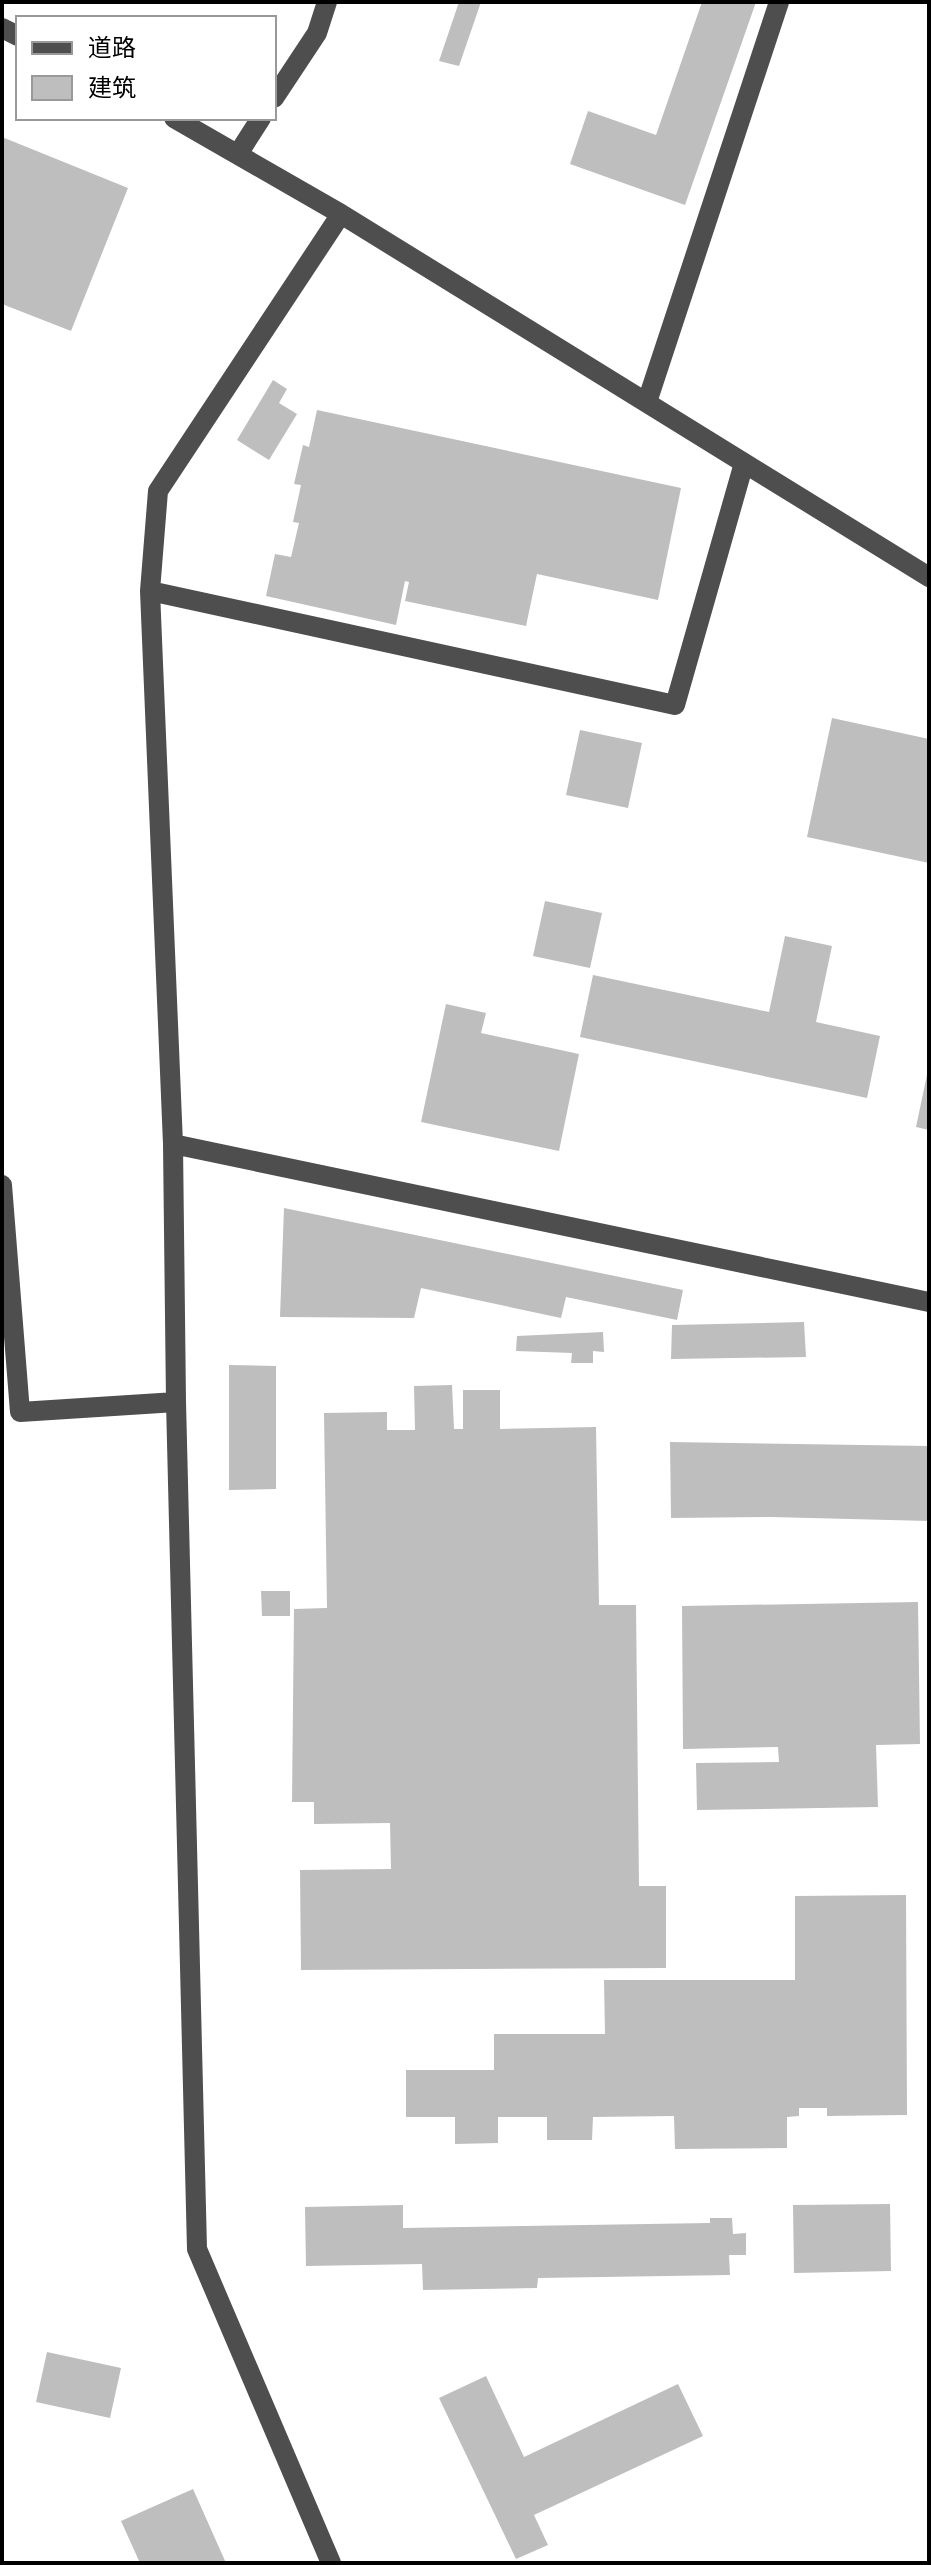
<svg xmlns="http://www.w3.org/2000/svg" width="931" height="2565" viewBox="0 0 931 2565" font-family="Rubik,'Noto Sans SC',sans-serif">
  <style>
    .building { fill: #bebebe }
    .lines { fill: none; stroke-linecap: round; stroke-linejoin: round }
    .minor { stroke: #4e4e4e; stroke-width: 20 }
  </style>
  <rect width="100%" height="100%" fill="#fff"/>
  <path class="building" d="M459 2H481L459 66 439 61Z
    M702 2H756L685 205 570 164 588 111 656 135Z
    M2 137 128 188 71 331 2 304Z
    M273 380 287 389 279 403 297 414 269 460 237 440Z
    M317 410 681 488 658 600 537 574 526 626 405 601 409 582 405 581 396 625 266 596 275 554 291 557 299 523 293 522 301 485 294 484 303 445 309 447Z
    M832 718 929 739V863L807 837Z
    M580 730 642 743 628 808 566 795Z
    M545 901 602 913 590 968 533 956Z
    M785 936 832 946 816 1022 880 1036 867 1098 580 1037 593 975 769 1012Z
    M446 1004 486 1013 481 1033 579 1054 559 1151 421 1122Z
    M928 1070H929V1130L916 1127Z
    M284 1208 683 1290 677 1320 566 1297 561 1318 421 1288 414 1318 280 1317Z
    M804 1322 806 1357 671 1359 672 1325Z
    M603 1332 604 1352 593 1351V1363H571L572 1353 516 1351 517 1336Z
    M229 1365 276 1366V1489L229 1490Z
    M452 1385 454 1429H463V1390H500V1429L596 1427 599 1605H636L639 1886H666V1968L301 1970 300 1870 391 1869 390 1823 314 1824V1802H292L294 1609 327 1608 324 1413 387 1412V1430H415L414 1386Z
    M670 1442 929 1446V1521L771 1517 671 1518Z
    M261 1591H290V1616H262Z
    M918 1602 920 1744 876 1745 878 1807 697 1810 696 1763 779 1762 778 1747 683 1749 682 1606Z
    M906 1895 907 2115 827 2116V2108H799V2116L787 2117V2148L675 2149 674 2116 593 2117 592 2140H547V2117H498V2143L455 2144V2117H406V2070H494V2034H605L604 1980H795V1896Z
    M890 2204 891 2271 794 2273 793 2205Z
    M403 2205V2228L710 2223V2218H732L733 2234 746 2233V2255H729L730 2275 538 2278 537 2288 423 2290 422 2264 306 2266 305 2207Z
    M47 2352 121 2368 110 2418 36 2402Z
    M486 2376 524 2457 678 2384 703 2436 534 2515 548 2545 516 2559 439 2398Z
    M193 2489 226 2563H140L121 2521Z"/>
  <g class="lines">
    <path class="minor" d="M2 28 18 36
      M274 98 317 33 327 2
      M174 118 341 214 929 577
      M238 154 261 118
      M647 402 779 2
      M150 591 675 705 744 463
      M173 1144 929 1302
      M2 1185 20 1412 176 1402
      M331 2563 197 2249 176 1402 173 1144 150 591 158 491 341 214"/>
  </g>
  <rect width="931" height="2565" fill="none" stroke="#000000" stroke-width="8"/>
  <rect x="16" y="16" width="260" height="104" fill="#ffffff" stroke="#999999" stroke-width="2"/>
  <rect x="32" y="42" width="40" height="12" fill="#4e4e4e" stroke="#999999" stroke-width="2"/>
  <text x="88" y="56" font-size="24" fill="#000000">道路</text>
  <rect x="32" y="76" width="40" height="24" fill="#bebebe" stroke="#999999" stroke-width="2"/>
  <text x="88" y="96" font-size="24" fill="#000000">建筑</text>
</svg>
